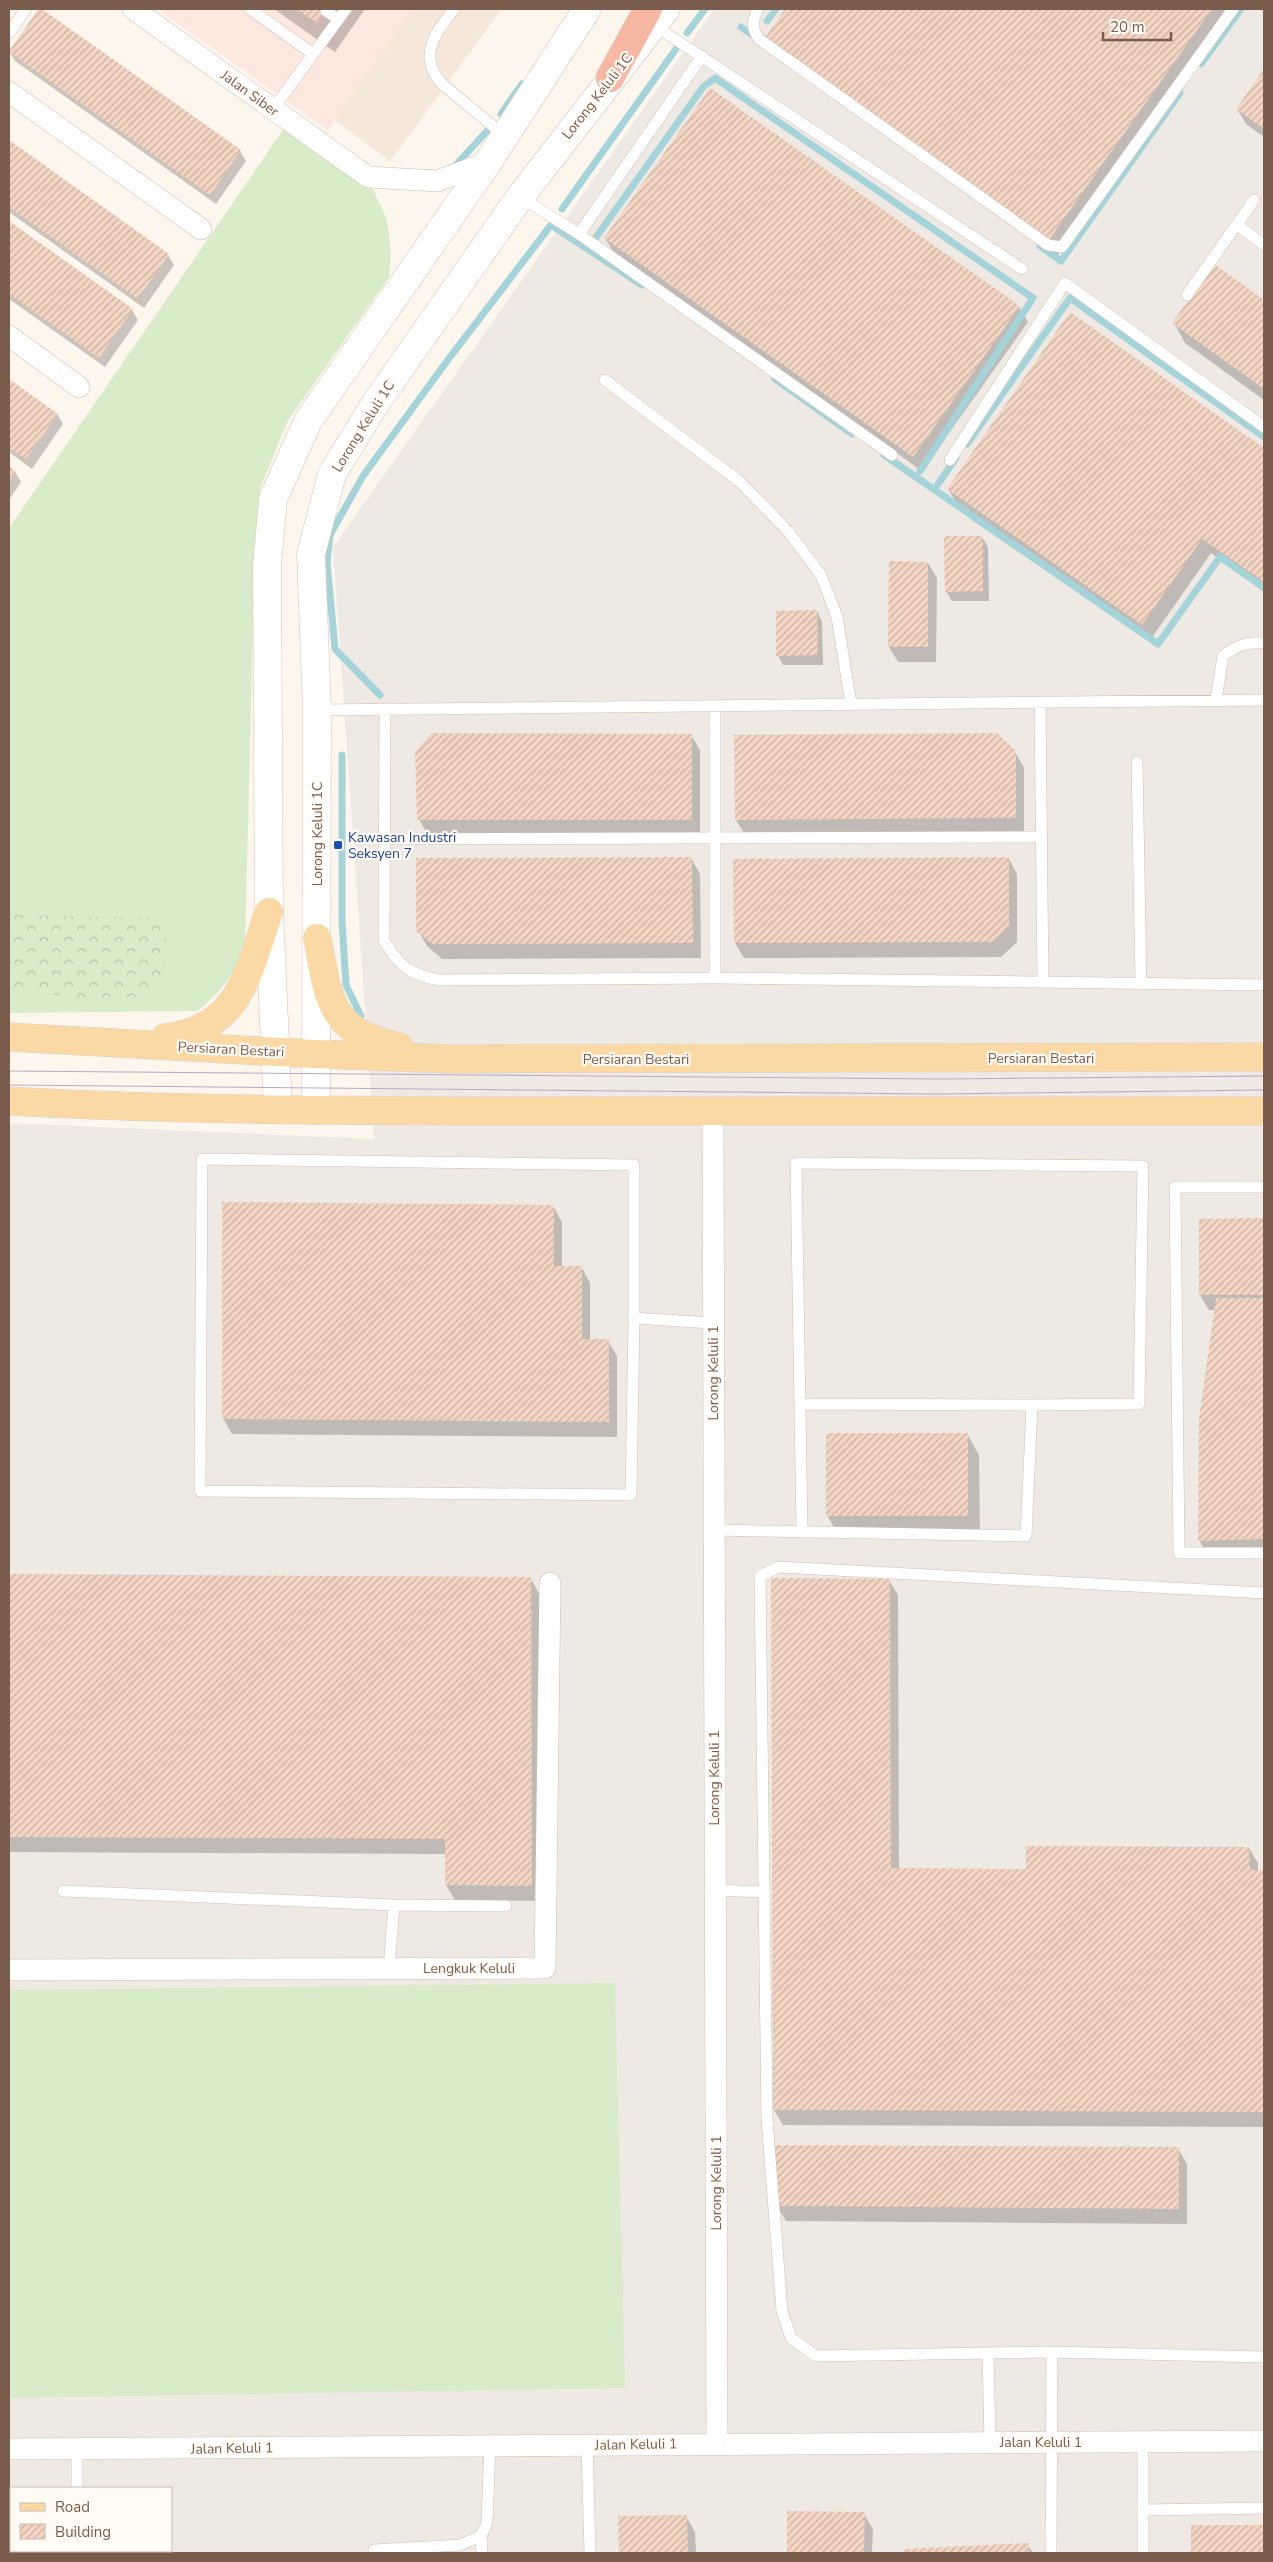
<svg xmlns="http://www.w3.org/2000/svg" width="1273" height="2562" viewBox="0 0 1273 2562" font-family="'Nunito Sans',sans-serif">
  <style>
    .residential { fill: #f5e8da }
    .commercial { fill: #fde8e0 }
    .industrial { fill: #efe9e4; fill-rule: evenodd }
    .grass { fill: #d8ecc9 }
    .forest { fill: url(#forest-crowns) }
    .shadow { fill: #0003 }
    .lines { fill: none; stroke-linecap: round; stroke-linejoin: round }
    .stream { stroke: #a5d3da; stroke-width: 7 }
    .building { fill: url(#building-hatch) }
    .lane-casing { stroke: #d1beb0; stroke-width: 12 }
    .street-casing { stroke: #d1beb0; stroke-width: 22 }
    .secondary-casing { stroke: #d6c0b0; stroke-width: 29 }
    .primary-casing { stroke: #dad1cd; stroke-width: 29 }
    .highway-casing { stroke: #dad1cd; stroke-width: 29 }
    .lane { stroke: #fff; stroke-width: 11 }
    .street { stroke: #fff; stroke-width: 21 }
    .secondary { stroke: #fff; stroke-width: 28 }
    .primary { stroke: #fbd9a5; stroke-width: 28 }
    .highway { stroke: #f7b7a3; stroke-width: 28 }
    .tram { stroke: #b9a8c9; stroke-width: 1 }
    .transit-dot { fill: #1a4fb4; stroke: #fffaf3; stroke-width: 2 }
    .labels { text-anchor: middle; stroke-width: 4.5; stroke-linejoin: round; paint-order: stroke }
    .street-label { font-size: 14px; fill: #7a5c4d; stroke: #fffaf3 }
    .transit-label { font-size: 14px; fill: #164399; stroke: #fffaf3; text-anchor: start }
  </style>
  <defs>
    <pattern id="forest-crowns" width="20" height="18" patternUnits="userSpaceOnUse" patternTransform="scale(1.25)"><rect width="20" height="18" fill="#d8ecc9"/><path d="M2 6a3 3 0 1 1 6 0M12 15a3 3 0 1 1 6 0" fill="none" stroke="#b4c2a5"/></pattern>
    <pattern id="building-hatch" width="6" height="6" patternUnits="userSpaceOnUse" patternTransform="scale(1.25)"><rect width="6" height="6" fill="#f3d5c3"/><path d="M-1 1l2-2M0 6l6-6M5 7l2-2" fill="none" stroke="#cab0a1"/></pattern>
  </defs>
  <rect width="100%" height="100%" fill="#fdf6ec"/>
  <path class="residential" d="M183 9H502L390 161Z"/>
  <path class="commercial" d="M157 9H413L328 130Z"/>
  <path class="industrial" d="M714 9H1264V2553H9V1123L374 1139 333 547ZM11 2488H171V2551H11Z"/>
  <path class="grass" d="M285 127 373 189 387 220 391 252 389 277 287 422 260 489 254 583 245 947C232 977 222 991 198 1011L9 1013V528Z
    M615 1983 625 2388 9 2398V1990Z"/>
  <path class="forest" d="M9 915 167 918 164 976 134 1001H85L9 985Z"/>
  <path class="shadow" d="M40 9 240 151 246 161 216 204 15 61 9 51Z
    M274 9H365L335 52Z
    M787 9H1231L1058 255 774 54 765 39Z
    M1264 71V137L1246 124 1237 109Z
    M9 142 168 255 174 265 144 308 9 212Z
    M9 223 132 310 138 320 105 367 9 299Z
    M605 238 1019 307 1028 322 922 471 614 253Z
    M1215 266 1264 301V400L1185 343 1174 323Z
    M1071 314 1264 449V590L1211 553 1151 639 957 504 948 489Z
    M9 380 57 414 63 424 32 469 9 452Z
    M9 468 15 472 21 482 9 500Z
    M982 537 988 547 989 601H952L946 591Z
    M928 563 937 578 936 662H898L889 647Z
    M817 611 822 622 823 665H783L778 655Z
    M691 735 700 750V835H428L419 819Z
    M1015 752 1024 768V833L745 835 736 820Z
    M691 858 700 874 701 958 442 959 427 946 418 930Z
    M1009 859 1017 874V942L1001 957 744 958 735 943Z
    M553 1206 562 1222V1267L582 1268 590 1283V1340L608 1341 617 1356V1437L232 1434 223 1418Z
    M1264 1219V1554L1208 1556 1199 1540 1216 1310H1209L1200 1295V1220Z
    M967 1434 979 1455 980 1536H839L827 1515Z
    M9 1575 531 1579 539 1594 540 1901 455 1900 446 1885V1854L10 1852Z
    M889 1580 898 1595 899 1870H1027L1249 1848 1258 1863V1871H1264V2127L783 2125 774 2110Z
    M1178 2149 1187 2164V2224L786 2221 777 2206Z
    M788 2512 864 2514 873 2529 872 2553H788Z
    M686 2516 695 2532 696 2553H620L619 2517Z
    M1193 2526H1264V2553H1192Z
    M1028 2545 1033 2553H905V2550Z"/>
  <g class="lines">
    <path class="stream" d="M767 21 776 9
      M741 27 755 37
      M687 33 705 9
      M1201 64 1241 9
      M501 114 522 84
      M455 166 486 132
      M562 209 676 49
      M592 243 703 87 715 78 1033 298 920 471
      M1040 246 1061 261 1180 93
      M775 379 852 434
      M967 444 1070 298 1264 437
      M884 455 1158 644 1220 557 1264 588
      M938 484 956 458
      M380 695 335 649 327 562 330 535 363 476 447 361 551 225 642 285
      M342 755V920L346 985 361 1016"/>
  </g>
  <path class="building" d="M38 9H42L241 150 210 195 9 52Z
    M297 9H328L317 23Z
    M785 9H1212L1049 240 764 39Z
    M1264 69V129L1236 109Z
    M710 88 1020 306 913 457 604 238Z
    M9 140 169 254 138 299 9 207Z
    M9 221 133 309 99 358 9 294Z
    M1214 264 1264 300V389L1172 323Z
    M1070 312 1264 448V582L1202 539 1142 625 947 489Z
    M9 379 58 414 26 459 9 448Z
    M9 466 16 472 9 482Z
    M944 536H983V591L945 592Z
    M889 561 928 562V647H888Z
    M817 610 818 655 776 656V611Z
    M432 733 692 734V820H417L415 751Z
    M997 733 1016 751V818L735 820 734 735Z
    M692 857 693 943 433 944 416 931V858Z
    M1009 857V926L992 942 734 943 733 859Z
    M222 1202 554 1205V1266H582V1339H609V1422L222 1419Z
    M1264 1218V1295H1199V1219Z
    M1216 1298H1264V1539L1198 1541 1199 1419Z
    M826 1433H968V1516H826Z
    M9 1574 531 1577 532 1886 445 1885V1839L9 1837Z
    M771 1578 890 1579 891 1868 1026 1869V1846L1249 1847 1250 1870H1264V2112L773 2110Z
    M775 2145 1179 2147V2209L776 2206Z
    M787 2511 865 2512 864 2553H787Z
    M687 2515 688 2553H619L618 2516Z
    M1191 2525H1264V2553H1191Z
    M1029 2543V2553H904V2549Z"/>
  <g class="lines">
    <g class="lane-casing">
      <path id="lane" d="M250 9 313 54
        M454 9C435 34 417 56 442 84L505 136
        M758 9C752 22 751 27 759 39L1048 245 1062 247 1233 9
        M326 11 338 19
        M652 24 1022 269
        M9 33 26 9
        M273 109 346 9
        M520 197 579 234 892 455
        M1237 225 1264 245
        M579 234 702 56
        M1187 295 1254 200
        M605 380 739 481 788 531 821 575 837 617 851 704
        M950 460 1065 283 1264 427
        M1216 700 1223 656C1237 645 1247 642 1264 643
        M1040 702 1043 982
        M715 706V978
        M385 709 384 941C402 968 407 973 438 980L715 978 1264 985
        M317 710 1264 700
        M1137 762 1141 984
        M385 839 1041 837
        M1264 1187H1175L1179 1553H1264
        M634 1318 631 1495 200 1491 202 1159 634 1165V1318L712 1323
        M800 1404 1032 1405
        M713 1530 1026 1536 1032 1405 1139 1404 1143 1166 796 1163 802 1532
        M715 1890 763 1892
        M63 1891 394 1905
        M389 1969 394 1905 506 1906
        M988 2353 1052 2352
        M1143 2441V2553
        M990 2442 988 2353 816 2356 791 2338 782 2311 767 2119 760 1576 778 1567 1264 1593
        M587 2444 590 2553
        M77 2449V2488
        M1144 2510 1264 2508
        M9 2519H11
        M481 2536 482 2553
        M374 2550 460 2545 481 2536 487 2523 490 2445
        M77 2551V2553
        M1051 2553 1052 2352 1264 2357"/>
    </g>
    <g class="street-casing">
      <path id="street" d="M133 9 368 177 437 181 488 162
        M9 92 201 229
        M9 336 79 387
        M713 1113 717 2443
        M9 1970 545 1968 550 1583
        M9 2449 1264 2441"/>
    </g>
    <g class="secondary-casing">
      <path id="secondary" d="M278 1109 269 912 267 566 273 499 308 421 488 162 587 9
        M316 1110 317 710 311 554 332 474 375 404 520 197 666 9"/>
    </g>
    <g class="primary-casing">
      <path id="primary" d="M317 938C329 1001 329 1031 399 1047
        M9 1037 315 1054 451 1059 1264 1057
        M165 1038C241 1029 248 972 269 912
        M9 1101C164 1110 320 1110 476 1111 738 1113 1001 1111 1264 1111"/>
    </g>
    <g class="highway-casing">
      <path id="highway" d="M610 78 648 9"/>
    </g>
    <use href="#lane" class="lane"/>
    <use href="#street" class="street"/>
    <use href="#secondary" class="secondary"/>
    <use href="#primary" class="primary"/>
    <use href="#highway" class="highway"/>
    <path class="tram" d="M9 1071 940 1079 1264 1076
      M9 1085 937 1094 1264 1090"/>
  </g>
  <rect class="transit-dot" x="333" y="840" width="10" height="10" rx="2.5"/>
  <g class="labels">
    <g class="street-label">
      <text transform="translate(250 93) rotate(36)" y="5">Jalan Siber</text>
      <text transform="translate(597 96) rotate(-52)" y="5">Lorong Keluli 1C</text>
      <text transform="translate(363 426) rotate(-58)" y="5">Lorong Keluli 1C</text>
      <text transform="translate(317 834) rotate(-90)" y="5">Lorong Keluli 1C</text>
      <text transform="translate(231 1049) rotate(3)" y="5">Persiaran Bestari</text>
      <text x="1041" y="1063">Persiaran Bestari</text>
      <text x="636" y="1064">Persiaran Bestari</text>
      <text transform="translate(713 1373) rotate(-90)" y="5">Lorong Keluli 1</text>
      <text transform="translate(714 1778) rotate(-90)" y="5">Lorong Keluli 1</text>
      <text x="469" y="1973">Lengkuk Keluli</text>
      <text transform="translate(716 2183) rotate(-90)" y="5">Lorong Keluli 1</text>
      <text x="1041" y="2447">Jalan Keluli 1</text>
      <text transform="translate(636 2444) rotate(-1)" y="5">Jalan Keluli 1</text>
      <text transform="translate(232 2448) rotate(-1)" y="5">Jalan Keluli 1</text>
    </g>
    <g class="transit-label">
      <text x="348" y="842">Kawasan Industri<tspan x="348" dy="16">Seksyen 7</tspan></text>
    </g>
  </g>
  <rect width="1273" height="2562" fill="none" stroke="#7a5c4d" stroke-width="20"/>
  <rect x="10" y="2487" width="162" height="65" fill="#fffaf3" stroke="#cabbb1"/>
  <rect x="20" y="2503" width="25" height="8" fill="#fbd9a5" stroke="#cabbb1"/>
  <text x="55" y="2512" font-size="15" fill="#7a5c4d">Road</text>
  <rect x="20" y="2524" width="25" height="15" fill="url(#building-hatch)" stroke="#cabbb1"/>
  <text x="55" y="2537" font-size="15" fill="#7a5c4d">Building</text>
  <path d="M1103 32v8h68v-8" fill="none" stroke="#7a5c4d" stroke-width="2.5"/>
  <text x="1110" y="32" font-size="15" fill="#7a5c4d" stroke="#fffaf3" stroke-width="4" paint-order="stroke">20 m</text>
</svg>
